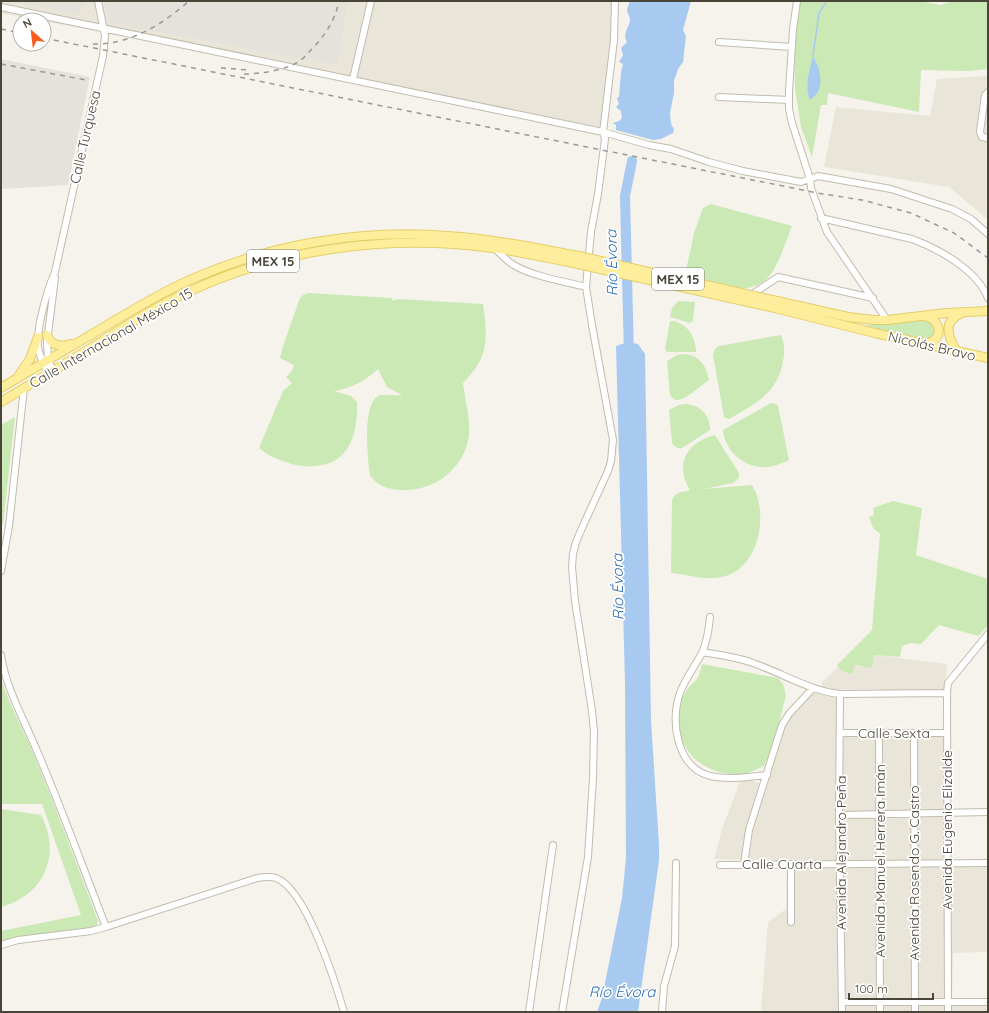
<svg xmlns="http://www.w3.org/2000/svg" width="989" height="1013" viewBox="0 0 989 1013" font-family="Quicksand,sans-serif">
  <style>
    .residential { fill: #e9e6d9 }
    .industrial { fill: #e5e2dc }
    .green { fill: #cae9b4 }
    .water { fill: #a8caf1 }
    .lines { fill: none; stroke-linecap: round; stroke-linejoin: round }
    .stream { stroke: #a8caf1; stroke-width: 1.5 }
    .river { stroke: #a8caf1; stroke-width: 10 }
    .minor-casing { stroke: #c1bcad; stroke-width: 8 }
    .major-casing { stroke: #e4ce6a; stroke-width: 10 }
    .minor { stroke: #fff; stroke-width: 6 }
    .major { stroke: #feee9b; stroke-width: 8 }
    .rail { stroke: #999; stroke-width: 1.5; stroke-dasharray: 5 5; stroke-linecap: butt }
    .major-bridge-casing { stroke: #e4ce6a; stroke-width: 10; stroke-linecap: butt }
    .major-bridge { stroke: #feee9b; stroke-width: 8 }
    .labels { text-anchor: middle; stroke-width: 3.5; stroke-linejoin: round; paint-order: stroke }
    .shield { fill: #fff; stroke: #807d74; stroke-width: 1 }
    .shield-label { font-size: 13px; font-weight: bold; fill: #494538 }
    .street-label { font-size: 14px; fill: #494538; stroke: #fff }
    .water-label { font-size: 15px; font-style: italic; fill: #306db6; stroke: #fff }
  </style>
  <rect width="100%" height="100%" fill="#f5f3eb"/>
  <path class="residential" d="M1 1H616L604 128 1 13Z
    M988 76V220L949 187 824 167 836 107 930 116 937 79Z
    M874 655 947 664 944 691 842 689 840 733H947L948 863H988V952L953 953 952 1000 988 1001V1012H761L768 922 786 909 787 861 714 859 723 826 740 782 744 779 767 785 785 721 813 693 822 691V682L838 667 841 671 852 673 854 665 862 667Z"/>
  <path class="industrial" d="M9 1H85L80 15Z
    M105 1H348L337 65 110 23 105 6Z
    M1 59 90 77 68 185 1 189Z"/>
  <path class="green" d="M800 1H919L940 5 953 1H988V69L969 71 921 70 919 112 828 93 827 105H821L812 157 801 127 795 88 794 41Z
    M711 204 792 226C787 239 780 260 773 271 752 303 714 283 685 275L694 233 703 208Z
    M308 293 392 298 393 301 398 299 483 304C488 339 489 357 463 383 465 402 472 422 468 441 461 472 431 492 400 490 393 489 385 488 379 484 376 482 373 479 370 476 368 461 361 402 380 395 385 394 396 396 402 395L387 387 378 369C365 381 352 388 334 391L351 396 357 402C358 428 352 460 322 465 311 467 303 467 292 464 280 460 269 457 259 448L283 391 292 383 286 377 292 371 294 365 280 358 283 346 300 298 303 295Z
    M678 301 695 302 693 321 690 323 670 317 672 308Z
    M925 319 928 320 935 328C935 335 932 339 925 340L862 326Z
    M670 321C673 321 677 321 679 323 690 327 696 341 696 352H668L666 351 665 349Z
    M781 335C785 346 785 354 782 366 775 395 753 405 729 419L724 417 713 355C714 351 715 348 719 346Z
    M685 354C700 356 706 365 709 380 703 384 685 400 678 400 674 400 672 398 670 395L667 361 677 355Z
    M771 403 776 404 778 406 789 460C782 463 775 466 768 467 745 469 725 452 723 430Z
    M685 404C700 405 710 414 710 430L682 448C677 449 675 447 672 443L669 410 679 405Z
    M15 417 3 524 1 525V425Z
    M715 435 739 473V478L733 483 704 489 752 485C754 489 757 494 758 499 766 531 753 576 714 578 701 579 684 574 671 573L672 500C676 491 683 492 690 490 674 464 687 442 715 435Z
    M893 501 922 508 916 555 988 579V626L978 636 939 625 921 644 910 643 902 646 900 657 874 655 872 668 855 665 852 674 841 671 837 665 872 630 880 534 873 528 869 517 874 515 873 508Z
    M702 664 778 678 783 684 786 695 773 747 764 766C758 768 750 773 744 774 715 776 688 763 680 734 679 727 677 719 678 712 680 704 683 694 689 687 691 684 695 682 697 679 700 674 701 668 702 664Z
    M1 679C10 707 25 732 36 760 58 813 78 868 98 921L97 925 91 928 17 938 1 943V931L81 915 42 804H1Z
    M1 809 41 815C62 855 44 895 1 907Z"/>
  <path class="water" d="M630 1H691L683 30 686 36 683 62 678 69 674 81V93L670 113 671 124 674 129 673 133 661 139 653 140 616 130V125L613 123 619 121 622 118 621 111 616 107 619 104 617 98 619 97 621 72 623 64 619 62 623 55 621 48 627 42C622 34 629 28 630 20 630 17 628 14 627 11 627 8 629 4 630 1Z
    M813 56C821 70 826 90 810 100 804 88 810 68 813 56Z
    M628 342 638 344 645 354 651 721 659 845V860L638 1012H597L602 998 622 898 626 858 625 682 616 346Z"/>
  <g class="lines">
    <path class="stream" d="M813 56 819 13 827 1"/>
    <path class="river" d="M629 356 625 196 632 161"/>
    <g class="minor-casing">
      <path id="minor" d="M797 1 793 29 789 91V109L792 123 810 179 811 188 827 232 887 320
        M1 7 603 132 649 145 671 149 709 162 743 171 801 182 818 176 891 189 952 209 971 219 988 234
        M719 42 792 47
        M353 79 371 1
        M988 92 985 95 980 132 982 137 988 138
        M719 97 789 100
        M821 218 912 239C939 249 977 270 988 298
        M494 248C500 253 506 260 512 264 533 277 563 281 586 287
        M751 295 778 277 873 298
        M53 371 48 360 47 342 55 278
        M49 373C44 365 40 357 38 348 36 329 47 290 55 272L103 56 105 36 98 1
        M1 571 9 526 24 388
        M710 617C709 629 707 641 702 653 695 666 685 679 680 693 670 720 676 767 710 776 728 780 748 777 767 775
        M702 652C719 655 737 657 753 663 782 673 810 691 840 694L947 693
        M1 655C6 689 24 719 37 751 62 809 83 868 106 927L257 878C263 877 270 876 276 878 306 889 335 981 344 1012
        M840 694 839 815 842 1012
        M841 733H947
        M914 733 915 1012
        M879 734 880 1012
        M839 815 988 812
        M744 864 749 830 782 725 789 714 813 688
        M791 864V922
        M720 865 988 863
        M1 945 18 940 91 931 106 927
        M842 1002H988
        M529 1012 553 845
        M562 1012 588 857 593 778 594 731 592 711 575 601 572 567 573 554 576 542 582 528 608 471 611 461 613 440 592 325 586 287 591 232 598 194 605 139 603 132 614 40 615 1
        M662 1012 664 986 675 946 676 863
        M948 1012 947 693 948 683 988 634"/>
    </g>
    <g class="major-casing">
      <path id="major" d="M777 301 848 317 874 320H887L946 313 988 311
        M775 308 875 333 988 358
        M926 316C942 322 944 339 926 344
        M47 335C51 346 60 347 71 344
        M956 351C948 336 942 321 962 313
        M19 375 30 359 38 337
        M1 388C34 368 67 349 99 330 130 312 159 293 192 279 272 244 361 229 448 236 492 239 536 248 579 256
        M1 402C32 383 63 365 94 346 124 327 155 307 188 292 282 248 390 234 493 248 521 252 549 258 578 264"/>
    </g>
    <use href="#minor" class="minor"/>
    <use href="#major" class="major"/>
    <path class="rail" d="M1 29 20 33
      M44 38 597 149 823 194 862 200 911 213 954 233 988 258
      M93 44C130 45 163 24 189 1
      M1 64 86 80
      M221 68 249 70
      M244 74C260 74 288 70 301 60 304 58 307 54 310 51 324 37 335 21 339 1"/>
    <g class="major-bridge-casing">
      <path id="major-bridge" d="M579 256 777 301
        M578 264 775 308"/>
    </g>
    <use href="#major-bridge" class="major-bridge"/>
  </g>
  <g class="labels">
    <g class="shield">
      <rect x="247" y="250" width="52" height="22" rx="3"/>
      <rect x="652" y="268" width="52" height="22" rx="3"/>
    </g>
    <g class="shield-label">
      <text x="273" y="266">MEX 15</text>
      <text x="678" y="284">MEX 15</text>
    </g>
    <g class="street-label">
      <text transform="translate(85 137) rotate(-77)" y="5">Calle Turquesa</text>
      <text transform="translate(111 338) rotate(-30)" y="5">Calle Internacional México 15</text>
      <text transform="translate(932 346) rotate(13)" y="5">Nicolás Bravo</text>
      <text x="894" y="738">Calle Sexta</text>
      <text transform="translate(947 830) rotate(-90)" y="5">Avenida Eugenio Elizalde</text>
      <text transform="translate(841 853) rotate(-90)" y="5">Avenida Alejandro Peña</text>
      <text transform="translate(880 861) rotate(-90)" y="5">Avenida Manuel Herrera Imán</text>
      <text x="782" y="869">Calle Cuarta</text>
      <text transform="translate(914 873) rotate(-90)" y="5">Avenida Rosendo G. Castro</text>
    </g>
    <g class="water-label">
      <text transform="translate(612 263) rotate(-91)" y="5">Río Évora</text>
      <text transform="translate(618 587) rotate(-91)" y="5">Río Évora</text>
      <text x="622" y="997">Río Évora</text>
    </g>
  </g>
  <rect width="989" height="1013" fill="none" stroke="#494538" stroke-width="4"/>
  <g transform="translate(32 32) rotate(332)"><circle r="19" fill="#ffffff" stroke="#b6b5af"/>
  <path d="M0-3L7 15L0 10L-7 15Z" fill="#f95a1e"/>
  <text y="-6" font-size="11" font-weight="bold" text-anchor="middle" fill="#494538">N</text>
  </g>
  <path d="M849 993v6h84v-6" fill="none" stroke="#494538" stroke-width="2"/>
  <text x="855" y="993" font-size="12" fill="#494538" stroke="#ffffff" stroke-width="3" paint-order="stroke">100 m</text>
</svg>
